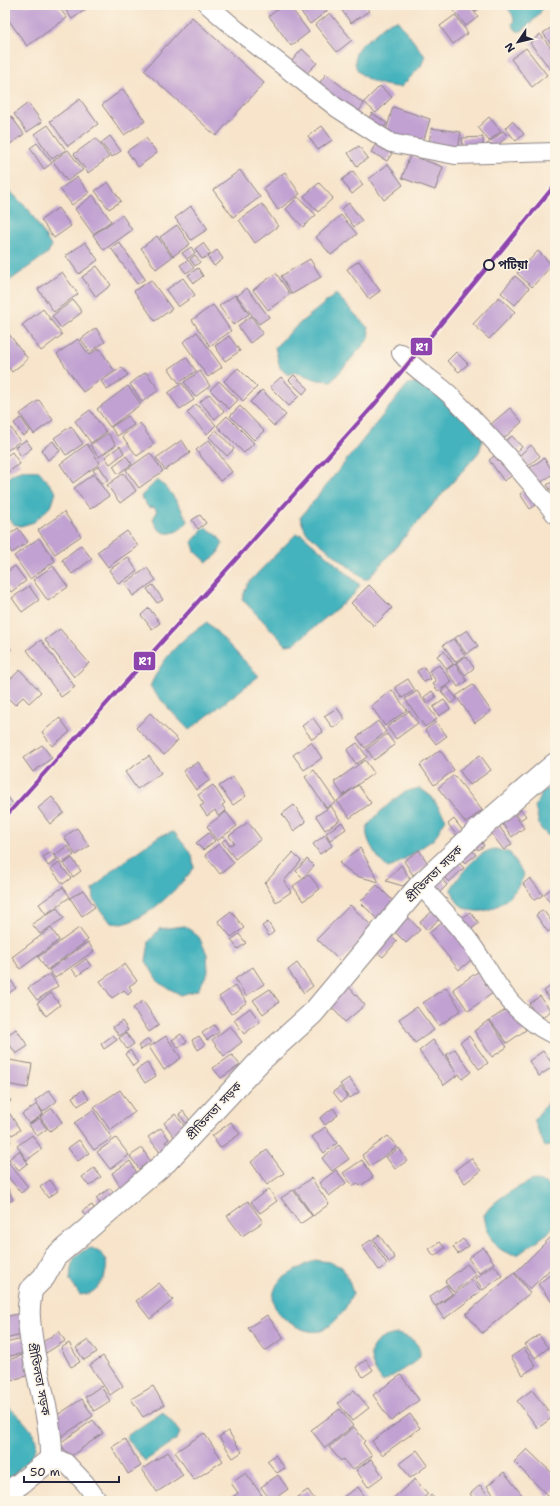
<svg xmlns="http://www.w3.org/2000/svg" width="560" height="1506" viewBox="0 0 560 1506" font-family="'Shantell Sans','Noto Sans Bengali',sans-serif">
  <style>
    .water { fill: #44b3bd; stroke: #336a7c }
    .building { fill: #c1a1d2 }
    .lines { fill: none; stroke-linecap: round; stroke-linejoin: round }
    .minor-casing { stroke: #8c8383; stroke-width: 20 }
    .major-casing { stroke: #8c8383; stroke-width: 24 }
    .minor { stroke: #fff; stroke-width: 18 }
    .major { stroke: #fff; stroke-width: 22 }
    .rail-1-casing { stroke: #fcf5e5; stroke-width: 7 }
    .rail-1 { stroke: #8e44ad; stroke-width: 4 }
    .stop-dot { fill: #fcf5e5; stroke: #22223b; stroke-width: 2 }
    .labels { text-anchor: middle; stroke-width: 3; stroke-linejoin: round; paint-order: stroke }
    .stop-label { font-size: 12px; font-weight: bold; fill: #22223b; stroke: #fcf5e5; text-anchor: start }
    .street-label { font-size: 12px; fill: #22223b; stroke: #fcf5e5 }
    .line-badge { stroke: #fcf5e5; stroke-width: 1.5 }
    .badge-label { font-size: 11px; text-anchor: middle; font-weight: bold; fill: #fff }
  </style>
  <rect width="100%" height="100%" fill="#fcf5e5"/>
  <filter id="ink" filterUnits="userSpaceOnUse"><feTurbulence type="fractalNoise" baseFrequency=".025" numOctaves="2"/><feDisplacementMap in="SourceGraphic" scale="8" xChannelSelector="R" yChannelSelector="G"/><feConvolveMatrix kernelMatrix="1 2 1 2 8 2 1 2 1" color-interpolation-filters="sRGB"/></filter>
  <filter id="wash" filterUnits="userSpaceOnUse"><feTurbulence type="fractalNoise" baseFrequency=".012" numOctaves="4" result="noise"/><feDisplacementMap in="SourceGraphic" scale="16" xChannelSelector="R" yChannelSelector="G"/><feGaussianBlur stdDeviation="0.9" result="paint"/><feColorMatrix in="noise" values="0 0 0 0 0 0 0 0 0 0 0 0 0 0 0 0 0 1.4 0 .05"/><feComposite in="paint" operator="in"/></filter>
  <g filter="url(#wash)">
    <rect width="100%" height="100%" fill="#f7e4cb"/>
    <path class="water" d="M504 5H545L537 17 522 31H517L512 25C517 17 510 11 504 5Z
      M397 20 425 56 421 66 401 87C386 87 355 80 355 61 356 58 355 54 356 52 360 44 368 40 374 35 384 26 384 24 397 20Z
      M5 186 29 210 51 246 48 253 5 284Z
      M336 294 368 328 370 337 332 381 318 380 295 372 288 375 280 368 275 347 300 323Z
      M421 381 449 401 483 439 479 452 368 579H364L306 532 300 518 408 384Z
      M25 470 39 471 56 492 52 505 34 522 21 526 13 524 5 515V480L14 473Z
      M157 480C171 489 180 507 188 521 178 536 159 539 153 519L157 512 155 508 148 507 141 496Z
      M205 527 216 534 223 543 217 555 207 562 195 551 192 542Z
      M296 534 303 535 360 585 353 595 294 644 286 645 242 599 248 583Z
      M207 622 259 676 189 730 170 710 150 687C156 671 169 653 182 641 189 634 199 628 207 622Z
      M555 785V842L540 828 535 807 542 792Z
      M420 788 432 797 446 819 434 839 394 866 388 868C379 861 364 839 367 828 370 820 397 796 405 792 410 790 416 789 420 788Z
      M174 832 192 855 194 868C178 888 152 915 126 923 122 925 115 923 111 923L94 900 93 889 112 870 159 836Z
      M495 849 510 853 524 875C515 899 482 925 458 903 455 899 453 893 451 889 460 875 477 851 495 849Z
      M185 926 199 937 207 954 208 972 198 990 181 995 159 983 146 961 149 942 159 929Z
      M555 1096V1144L545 1147 534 1120 548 1102Z
      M533 1180 545 1183 555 1193V1224L548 1233 519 1254C496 1256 487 1235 484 1215 495 1198 515 1189 533 1180Z
      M92 1248C95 1250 100 1252 103 1255 112 1266 102 1288 90 1293 87 1295 83 1294 80 1295L70 1281C71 1262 72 1253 92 1248Z
      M315 1260 329 1262 342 1267 349 1281 353 1293C347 1307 340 1318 328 1327 325 1328 323 1331 320 1331 304 1335 274 1317 273 1300 273 1294 275 1287 278 1283 282 1277 307 1264 315 1260Z
      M397 1334C410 1337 421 1342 420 1357L413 1363 383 1382C365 1359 365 1339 397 1334Z
      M5 1404C15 1412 40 1434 36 1447 34 1458 13 1474 5 1482Z
      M163 1412 172 1422 180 1433 177 1439 145 1461 135 1449 127 1438 128 1435Z"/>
    <g id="blocks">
      <path class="building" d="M13 5H57L67 18 27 46 5 15V11Z
        M62 5H92L72 19Z
        M284 5H289L309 32 291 46 269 16Z
        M296 5H323L327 11 310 24Z
        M338 5H364L369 11 351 23Z
        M463 5H469L478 17 466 26 454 11Z
        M471 5H485L476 11Z
        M330 13 352 40 337 52 315 25Z
        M455 15 468 33 453 44 440 26Z
        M192 17 264 83 216 136 144 70Z
        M555 25V46L553 47 543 33Z
        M540 34 555 53V67L551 70 530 43Z
        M526 48 547 75 532 87 511 59Z
        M302 49 317 63 305 75 291 62Z
        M326 74 364 104 356 115 318 85Z
        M380 86 392 97 376 113 364 102Z
        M123 89 145 121 124 135 102 105Z
        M80 99 98 124 68 146 50 121Z
        M28 103 42 122 27 132 14 114Z
        M393 107 430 119 422 146 385 134Z
        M372 113 387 123 381 133 366 123Z
        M11 116 24 134 9 145 5 139V121Z
        M489 117 501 131 489 141 478 127Z
        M512 121 524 134 516 141 505 128Z
        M48 125 66 150 52 159 35 134Z
        M322 126 332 140 318 150 308 136Z
        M431 128 461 132 458 150 429 146Z
        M503 131 508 136 492 150 487 144Z
        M110 136 121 151 112 157 101 143Z
        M483 137V146L463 147 462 138Z
        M96 138 109 157 88 173 74 154Z
        M146 138 157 153 138 167 127 151Z
        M378 140 394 150 387 161 371 152Z
        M37 143 52 163 44 169 30 148Z
        M359 146 368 158 357 166 348 153Z
        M68 150 83 170 67 181 53 161Z
        M410 155 443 167 435 190 402 178Z
        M388 164 403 185 384 200 369 179Z
        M240 170 260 197 233 217 213 190Z
        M353 171 363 185 352 194 342 180Z
        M285 172 300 194 278 210 263 188Z
        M77 177 89 193 72 205 60 189Z
        M108 182 121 201 109 209 95 191Z
        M319 183 333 198 318 212 304 196Z
        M93 195 111 221 93 234 75 209Z
        M298 197 316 215 303 227 286 209Z
        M349 203 362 221 354 227 341 209Z
        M262 204 278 226 255 243 239 220Z
        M191 206 208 229 191 240 175 218Z
        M58 208 71 226 54 238 41 220Z
        M122 215 132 230 104 250 93 235Z
        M341 215 357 234 331 255 316 237Z
        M177 225 190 244 173 256 160 237Z
        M157 236 172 257 156 269 141 248Z
        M85 242 98 260 79 274 66 256Z
        M119 242 145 279 137 284 111 248Z
        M203 243 211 254 202 259 195 249Z
        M191 247 195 253 187 259 182 253Z
        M217 250 223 259 214 266 208 257Z
        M538 251 552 265 532 287 517 273Z
        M195 255 200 262 195 266 190 259Z
        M310 259 321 277 292 294 281 276Z
        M188 260 194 268 186 273 180 265Z
        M359 261 380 291 369 299 347 269Z
        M97 266 111 285 96 297 82 277Z
        M198 268 203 276 194 283 188 275Z
        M62 272 78 294 54 312 38 289Z
        M276 273 290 294 268 310 253 290Z
        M515 276 529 288 515 305 501 293Z
        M183 278 195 295 178 307 166 290Z
        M151 280 172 309 155 321 134 291Z
        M247 288 269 317 259 324 237 296Z
        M235 295 249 314 233 325 219 306Z
        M499 297 515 312 489 339 473 324Z
        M73 300 82 312 61 328 52 316Z
        M213 305 231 331 210 346 192 320Z
        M43 309 62 335 41 351 22 325Z
        M251 316 263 333 250 343 238 326Z
        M96 328 105 342 90 352 81 339Z
        M197 332 222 367 208 377 183 342Z
        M8 333 28 359 12 372 5 362V335Z
        M229 336 240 351 225 361 215 346Z
        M78 339 89 355 99 348 114 370 83 392 57 354Z
        M456 352 468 364 459 372 447 361Z
        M186 357 196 371 179 383 169 369Z
        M122 367 128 375 107 390 101 381Z
        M238 368 257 387 243 401 224 381Z
        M200 371 210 386 195 397 184 382Z
        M146 372 159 390 142 402 130 384Z
        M294 375 308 388 303 394 289 380Z
        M281 377 299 396 289 406 270 387Z
        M219 381 238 400 229 409 210 390Z
        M182 383 194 400 180 409 168 393Z
        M128 386 141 404 110 427 97 409Z
        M262 390 286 415 274 426 250 402Z
        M209 394 224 411 215 419 200 402Z
        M39 400 53 420 34 434 20 414Z
        M196 404 216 425 207 434 187 413Z
        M240 406 264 431 254 440 230 416Z
        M510 408 522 422 503 439 491 424Z
        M90 410 106 432 91 443 75 421Z
        M128 416 134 425 117 436 111 427Z
        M227 416 254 443 244 453 217 426Z
        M21 418 30 431 23 436 14 423Z
        M140 423 154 444 137 456 122 436Z
        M71 426 83 444 66 455 54 438Z
        M11 428 20 441 5 452V432Z
        M216 430 234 449 227 456 209 437Z
        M108 433 116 445 99 457 90 445Z
        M512 436 522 447 515 453 505 441Z
        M26 440 32 448 21 456 15 447Z
        M182 440 190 453 165 470 156 458Z
        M209 440 232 472 220 481 196 450Z
        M53 441 60 451 48 460 41 450Z
        M87 444 100 463 73 483 60 464Z
        M531 445 540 456 528 466 519 456Z
        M120 446 124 453 110 464 105 457Z
        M12 452 20 464 8 472 5 467V457Z
        M150 453 163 471 139 488 126 470Z
        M498 453 513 475 504 481 489 460Z
        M126 456 132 464 118 474 113 466Z
        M544 458 554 473 539 484 528 469Z
        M99 466 109 480 102 484 93 470Z
        M124 473 136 491 120 503 107 485Z
        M93 474 109 496 90 509 74 488Z
        M555 480V496L547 485Z
        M528 488 539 503 530 509 520 494Z
        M64 512 81 536 55 554 38 530Z
        M200 515 206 523 198 529 192 520Z
        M18 528 28 542 12 553 5 543V538Z
        M127 531 138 546 108 567 97 552Z
        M39 538 55 561 30 579 14 556Z
        M81 545 92 559 72 574 62 560Z
        M128 557 137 571 119 584 109 570Z
        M15 566 26 581 11 592 5 583V573Z
        M53 566 68 587 48 601 33 580Z
        M147 568 156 580 133 596 125 583Z
        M153 585 163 600 157 603 147 589Z
        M369 585 392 608 374 626 351 603Z
        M29 586 39 600 22 612 12 598Z
        M149 608 160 623 152 629 141 615Z
        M60 629 89 663 74 677 45 640Z
        M467 630 478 646 466 654 455 638Z
        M453 639 465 655 455 662 443 645Z
        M41 640 75 687 61 697 27 650Z
        M5 641 11 650 5 654Z
        M444 651 453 664 447 669 437 656Z
        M466 656 474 668 465 675 456 663Z
        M455 664 467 681 458 687 446 670Z
        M439 665 452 682 438 691 433 684 436 681 429 671Z
        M424 667 431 679 424 682 417 671Z
        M20 670 41 692 29 703 23 697 15 705 5 695V684Z
        M408 679 415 690 402 698 395 687Z
        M473 685 491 711 475 723 456 696Z
        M447 686 457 699 451 704 441 691Z
        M392 690 407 710 385 726 371 706Z
        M417 691 437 719 425 727 405 699Z
        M432 691 436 697 428 703 424 697Z
        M444 700 450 709 439 716 433 707Z
        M337 708 345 719 333 728 324 716Z
        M409 711 418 723 396 739 387 727Z
        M150 713 178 740 164 755 136 728Z
        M60 718 70 732 52 746 42 732Z
        M313 718 323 732 312 739 302 726Z
        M378 721 386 732 365 748 357 737Z
        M436 722 447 736 436 744 425 730Z
        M387 734 395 745 374 760 367 749Z
        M311 742 322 758 304 770 293 755Z
        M357 743 367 757 356 764 347 750Z
        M42 745 52 758 33 772 23 758Z
        M440 750 454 770 434 785 420 765Z
        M480 755 491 770 470 785 459 770Z
        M149 756 161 773 137 789 125 772Z
        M365 760 374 773 343 795 334 782Z
        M198 762 210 780 196 790 183 771Z
        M314 770 336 802 326 808 305 777Z
        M454 775 482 810 466 823 438 788Z
        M233 777 246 796 233 805 219 786Z
        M213 785 225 803 222 805 226 811 218 816 215 810 207 816 200 806 204 804 198 795Z
        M358 785 371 803 350 818 337 801Z
        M5 793 13 804 5 809Z
        M52 797 64 813 50 824 38 808Z
        M294 805 306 822 294 831 282 814Z
        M331 806 340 820 325 830 316 816Z
        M521 810 526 816 520 820 516 814Z
        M226 812 237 826 217 841 207 826Z
        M514 814 524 828 512 837 502 823Z
        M454 819 463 831 457 836 448 824Z
        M248 822 261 839 235 859 222 842 225 839 230 845 234 843 229 836Z
        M342 822 346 829 330 840 326 833Z
        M499 826 512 844 504 850 490 832Z
        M77 828 89 846 76 855 64 837Z
        M209 833 215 841 203 850 196 843Z
        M325 835 332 846 320 854 313 844Z
        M478 836 484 846 478 850 471 841Z
        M219 844 234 863 220 874 205 855Z
        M468 845 476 855 465 863 457 853Z
        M67 846 74 855 62 864 55 855Z
        M360 848 379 882 356 876 339 863Z
        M419 850 429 865 413 875 404 861Z
        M51 852 57 860 48 866 43 857Z
        M293 853 301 861 284 881 291 892 276 902 265 883Z
        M72 858 81 871 73 877 64 864Z
        M454 858 464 868 449 882 440 873Z
        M307 859 314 866 303 878 296 871Z
        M59 863 71 878 63 884 51 869Z
        M401 865 410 879 403 886 386 881Z
        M309 875 320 889 303 901 293 886Z
        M438 875 447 885 437 895 427 885Z
        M530 878 543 895 535 900 523 884Z
        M377 885 399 907 382 924 360 902Z
        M555 886V909L544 894Z
        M63 887 70 897 46 914 39 904Z
        M83 890 95 907 82 916 70 898Z
        M350 905 374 928 341 962 317 939Z
        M57 908 64 918 40 934 32 924Z
        M436 908 443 916 427 930 420 922Z
        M543 910 555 926 548 932 536 915Z
        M231 911 244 928 231 937 218 921Z
        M470 912 479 923 469 931 460 919Z
        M407 916 420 930 406 943 392 929Z
        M446 920 476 956 459 970 429 933Z
        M268 922 274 932 269 936 262 926Z
        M51 928 59 940 20 969 12 957Z
        M79 928 88 940 47 970 38 957Z
        M388 933 397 941 383 957 374 950Z
        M239 934 246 943 238 949 231 940Z
        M88 942 94 951 55 978 49 970Z
        M86 959 91 966 77 976 72 969Z
        M297 963 313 986 304 993 288 970Z
        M125 964 137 981 129 986 132 991 128 995 124 990 112 998 100 981Z
        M253 967 264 984 246 996 235 979Z
        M482 969 497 990 468 1011 453 989Z
        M50 974 58 986 37 1000 28 988Z
        M8 976 16 988 5 996V978Z
        M555 983V997L550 1001 544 991Z
        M235 986 247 1002 231 1014 219 997Z
        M348 986 365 1005 345 1022 328 1003Z
        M446 987 461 1010 439 1026 423 1003Z
        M270 989 279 1002 263 1014 253 1000Z
        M51 993 60 1005 46 1016 37 1003Z
        M540 996 551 1011 539 1019 529 1004Z
        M143 1001 159 1025 149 1032 133 1008Z
        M417 1007 434 1030 415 1043 399 1019Z
        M510 1007 526 1030 507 1043 490 1020Z
        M250 1008 260 1022 244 1034 234 1020Z
        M489 1020 507 1047 492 1057 474 1031Z
        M122 1021 128 1030 119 1036 113 1027Z
        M214 1025 219 1032 207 1040 202 1033Z
        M230 1026 242 1042 224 1056 212 1040Z
        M16 1029 28 1046 16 1054 5 1037Z
        M126 1033 134 1044 127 1049 119 1038Z
        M181 1034 187 1042 178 1048 172 1040Z
        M113 1035 117 1040 104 1049 101 1044Z
        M166 1036 181 1058 164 1070 149 1047Z
        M199 1036 205 1045 198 1050 192 1040Z
        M469 1036 488 1063 479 1069 460 1042Z
        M148 1039 151 1043 141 1050 138 1046Z
        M433 1040 456 1072 446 1055 455 1049 471 1072 462 1079 459 1074 444 1085 419 1051Z
        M130 1050 138 1062 133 1066 125 1054Z
        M543 1051 554 1066 539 1076 529 1061Z
        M232 1055 240 1065 221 1078 213 1068Z
        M9 1060 32 1064 28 1088 6 1084Z
        M147 1063 156 1076 145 1083 136 1070Z
        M349 1078 359 1092 350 1098 340 1084Z
        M340 1087 347 1097 341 1102 333 1092Z
        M49 1090 57 1101 43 1112 35 1101Z
        M83 1090 89 1099 78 1106 72 1097Z
        M120 1090 135 1112 110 1130 94 1107Z
        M5 1093 11 1101 5 1105Z
        M37 1104 43 1114 29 1124 22 1114Z
        M52 1108 62 1122 50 1131 40 1117Z
        M333 1108 338 1115 325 1125 320 1118Z
        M93 1110 112 1138 94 1150 74 1123Z
        M183 1111 191 1122 187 1125 179 1114Z
        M10 1114 20 1130 12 1135 5 1125V1117Z
        M175 1114 190 1133 178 1142 164 1123Z
        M39 1118 47 1129 37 1136 29 1125Z
        M231 1122 240 1134 220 1148 212 1136Z
        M325 1127 337 1143 324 1153 312 1137Z
        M161 1128 169 1139 165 1142 170 1149 162 1155 148 1137Z
        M5 1133 11 1142 5 1146Z
        M32 1135 42 1149 27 1160 17 1146Z
        M388 1136 397 1147 370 1166 362 1155Z
        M116 1138 129 1155 110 1169 97 1152Z
        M79 1140 89 1153 78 1161 68 1148Z
        M339 1145 349 1159 332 1171 322 1158Z
        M142 1148 150 1161 139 1169 130 1156Z
        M399 1148 407 1161 395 1169 386 1157Z
        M267 1150 284 1173 267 1185 251 1162Z
        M19 1151 28 1163 19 1170 9 1159Z
        M471 1158 481 1171 465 1183 455 1170Z
        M6 1159 28 1187 21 1193 5 1173V1160Z
        M362 1160 373 1177 360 1186 357 1183 353 1186 343 1173Z
        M130 1161 140 1178 122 1190 112 1173Z
        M94 1168 101 1177 89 1186 82 1177Z
        M336 1170 346 1183 329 1196 319 1183Z
        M311 1178 329 1204 313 1216 295 1190Z
        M50 1180 58 1191 48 1198 40 1187Z
        M5 1181 13 1200 5 1203Z
        M110 1188 117 1198 103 1208 96 1198Z
        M269 1189 277 1201 260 1213 251 1202Z
        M293 1190 312 1216 300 1224 281 1198Z
        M248 1201 263 1222 242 1236 227 1216Z
        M92 1205 98 1215 89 1221 82 1211Z
        M555 1233V1264L530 1289 515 1273Z
        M379 1235 395 1258 389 1262 373 1239Z
        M463 1239 469 1246 458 1254 453 1247Z
        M371 1240 387 1264 379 1270 362 1246Z
        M440 1242 445 1248 434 1256 429 1249Z
        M483 1247 494 1263 479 1273 468 1258Z
        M467 1264 476 1275 453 1292 445 1281Z
        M494 1265 502 1276 483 1290 475 1278Z
        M555 1271V1306L538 1284Z
        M514 1273 530 1293 482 1333 466 1314Z
        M473 1280 481 1291 444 1319 436 1307Z
        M159 1283 173 1300 150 1319 136 1301Z
        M446 1285 452 1294 435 1306 429 1297Z
        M21 1313 26 1334 5 1339V1317Z
        M267 1315 284 1338 265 1351 248 1328Z
        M59 1331 65 1341 46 1353 40 1344Z
        M539 1335 548 1348 535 1358 525 1345Z
        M27 1338 30 1352 5 1357V1343Z
        M88 1340 97 1352 84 1360 76 1348Z
        M69 1343 80 1362 71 1367 61 1348Z
        M524 1348 536 1366 523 1375 511 1357Z
        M26 1354 33 1374 5 1382V1361Z
        M103 1356 123 1386 110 1395 90 1365Z
        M366 1360 373 1370 363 1377 356 1367Z
        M401 1375 419 1400 391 1421 373 1395Z
        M101 1386 110 1401 94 1411 85 1397Z
        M153 1386 164 1405 143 1417 131 1399Z
        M354 1390 369 1408 352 1421 338 1403Z
        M532 1390 553 1417 538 1428 517 1401Z
        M82 1399 93 1416 62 1436 51 1419Z
        M340 1409 353 1426 325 1448 311 1430Z
        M410 1414 420 1428 382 1455 372 1441Z
        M93 1420 103 1433 70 1457 60 1443Z
        M354 1427 365 1441 363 1443 372 1456 352 1470 343 1459 341 1461 329 1447Z
        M228 1431 242 1452 233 1458 219 1437Z
        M204 1433 223 1461 194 1480 175 1452Z
        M125 1439 141 1466 128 1474 112 1447Z
        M527 1449 555 1476V1491L549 1497 514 1462Z
        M417 1450 428 1465 410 1478 400 1463Z
        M168 1452 183 1475 157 1492 142 1469Z
        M275 1455 285 1468 277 1473 267 1461Z
        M371 1459 383 1476 368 1487 356 1470Z
        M504 1472 523 1496 517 1501H499L487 1486Z
        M246 1473 266 1501H227L238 1493 231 1483Z
        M278 1475 288 1489 271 1501 261 1487Z
        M415 1479 428 1494 420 1501H390Z
        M480 1485 490 1498 486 1501H476L470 1494Z
        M358 1487 368 1501H346L343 1497Z
        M308 1490 315 1500 313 1501H300L297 1497Z
        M431 1495 437 1501H426Z"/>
    </g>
  </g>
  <g filter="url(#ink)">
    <use href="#blocks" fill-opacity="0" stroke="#8c8383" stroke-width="1"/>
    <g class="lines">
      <g class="minor-casing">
        <path id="minor" d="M208 5 237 30 337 108 391 143 455 155 555 152
          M401 353C415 371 436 381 452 397 488 434 524 473 555 514
          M420 885C438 904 456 923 472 945 492 973 500 997 529 1019 537 1026 545 1031 555 1035
          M51 1459 65 1462 85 1483 98 1501"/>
      </g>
      <g class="major-casing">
        <path id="major" d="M5 1494 21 1483 51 1459C52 1411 31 1365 29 1317 28 1309 30 1299 31 1290L44 1277 55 1257 166 1162 260 1061 313 1013 420 885 484 825 555 764"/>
      </g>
      <use href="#minor" class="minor"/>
      <use href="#major" class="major"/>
      <g class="rail-1-casing">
        <path id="rail-1" d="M5 817 374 405 555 185"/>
      </g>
      <use href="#rail-1" class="rail-1"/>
    </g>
  </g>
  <circle class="stop-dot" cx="489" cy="265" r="5"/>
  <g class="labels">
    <g class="stop-label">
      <text x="498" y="269">পটিয়া</text>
    </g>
    <g class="street-label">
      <text transform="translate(434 874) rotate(-45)" y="4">প্রীতিলতা সড়ক</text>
      <text transform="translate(214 1111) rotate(-47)" y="4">প্রীতিলতা সড়ক</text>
      <text transform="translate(39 1379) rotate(79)" y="4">প্রীতিলতা সড়ক</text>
    </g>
  </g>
  <g class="line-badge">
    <rect x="410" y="337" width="23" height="19" rx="4" fill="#8e44ad"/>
    <rect x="133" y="651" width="23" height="20" rx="4" fill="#8e44ad"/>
  </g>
  <g class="badge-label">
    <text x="422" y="351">R1</text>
    <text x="145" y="665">R1</text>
  </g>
  <rect width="560" height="1506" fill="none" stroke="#fcf5e5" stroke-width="20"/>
  <g transform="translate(518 42) rotate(235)" stroke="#fcf5e5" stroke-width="3" paint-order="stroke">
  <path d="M0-3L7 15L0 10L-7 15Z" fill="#22223b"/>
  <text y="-6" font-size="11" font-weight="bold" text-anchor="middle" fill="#22223b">N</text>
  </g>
  <path d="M24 1476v6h95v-6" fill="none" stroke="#22223b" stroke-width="2"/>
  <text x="30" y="1476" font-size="12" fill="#22223b" stroke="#fcf5e5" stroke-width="3" paint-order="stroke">50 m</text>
</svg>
